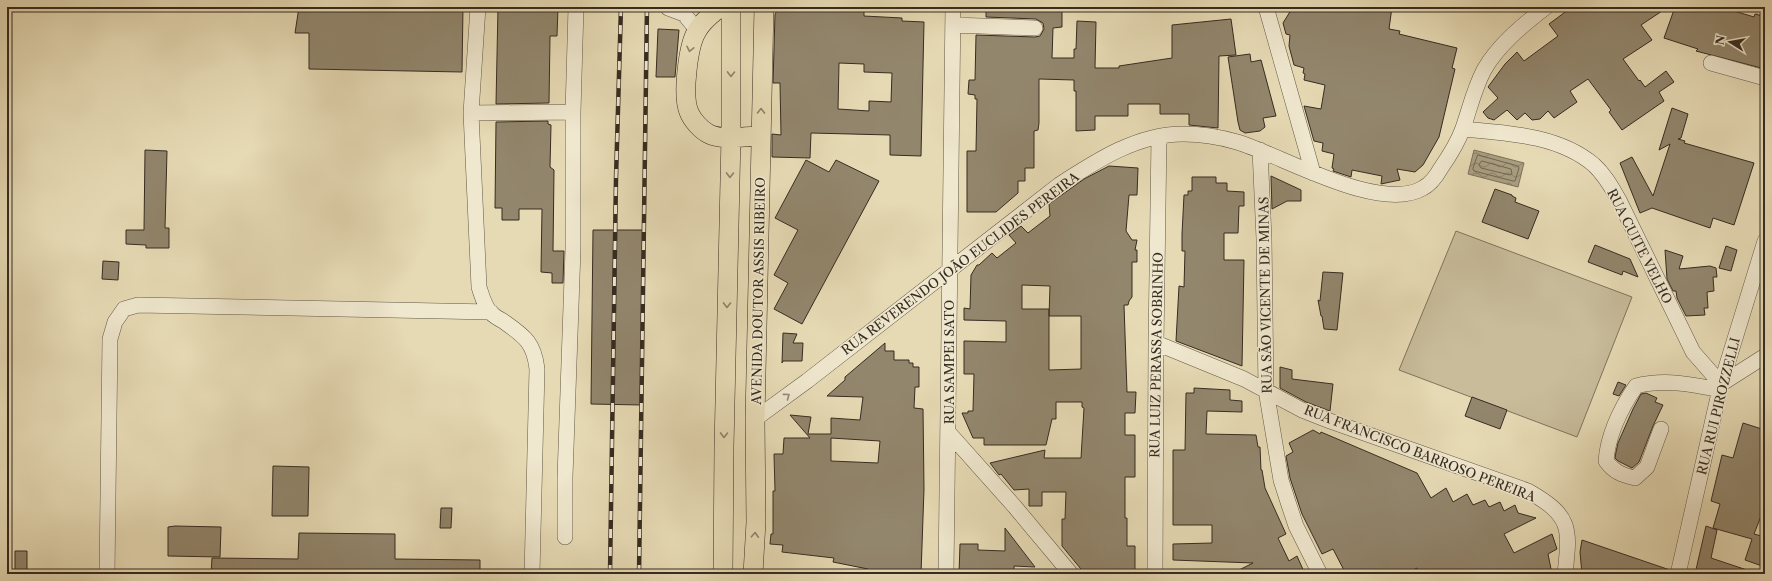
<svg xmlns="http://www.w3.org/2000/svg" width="1772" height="581" viewBox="0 0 1772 581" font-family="'Libre Caslon Text',serif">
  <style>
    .garden { fill: #c8bc9b; stroke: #7f745e }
    .water { fill: url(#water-waves); stroke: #7c715b }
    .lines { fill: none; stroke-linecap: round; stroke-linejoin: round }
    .shore { stroke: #706652; stroke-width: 1 }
    .building { fill: #92866d; stroke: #362c21; fill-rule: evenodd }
    .minor-casing { stroke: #625846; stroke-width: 16 }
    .major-casing { stroke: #362c21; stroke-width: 20 }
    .minor { stroke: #efe7ce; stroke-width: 15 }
    .major { stroke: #e6dab4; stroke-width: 19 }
    .rail-casing { stroke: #362c21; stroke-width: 4.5 }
    .rail { stroke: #efe7ce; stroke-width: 3; stroke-dasharray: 9; stroke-linecap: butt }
    .oneway { stroke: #8e836a }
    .oneway2 { stroke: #928a78 }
    .labels { text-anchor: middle; stroke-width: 3; stroke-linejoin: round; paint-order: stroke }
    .street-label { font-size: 13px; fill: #362c21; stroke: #efe7ce }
  </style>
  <defs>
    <pattern id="water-waves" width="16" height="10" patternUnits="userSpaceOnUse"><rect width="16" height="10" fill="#aa9f82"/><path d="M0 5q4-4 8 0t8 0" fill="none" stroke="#8b826a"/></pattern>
  </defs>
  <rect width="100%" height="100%" fill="#e6dab4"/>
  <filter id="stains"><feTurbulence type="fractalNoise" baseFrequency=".005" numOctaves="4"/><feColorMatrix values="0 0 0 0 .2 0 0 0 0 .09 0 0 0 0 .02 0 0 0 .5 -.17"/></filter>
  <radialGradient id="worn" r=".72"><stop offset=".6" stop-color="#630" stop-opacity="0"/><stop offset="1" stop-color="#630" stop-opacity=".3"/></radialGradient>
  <path class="garden" d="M1456 231 1632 297 1577 437 1399 370Z"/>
  <path class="water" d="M1474 150 1524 163 1518 187 1468 174Z"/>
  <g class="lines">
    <path class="shore" d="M1478 155 1518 166 1519 168 1515 181H1513L1474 171 1473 169Z
      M1482 161 1511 169 1512 174 1510 175 1481 168 1479 165Z"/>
  </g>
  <path class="building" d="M299 7H463L462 72 309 69V33H295Z
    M498 7H558L557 36H550L549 103 496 104Z
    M780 7H797L816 11 817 7H864V16L902 18V21L924 22 921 156 890 155V135L811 133 810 158 772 157V134L781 135 780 83H773L775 14ZM839 63 864 64V72L892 73 891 102 869 101V111L838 109Z
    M986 7H1062V27L1053 28 1052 58H1074V49H1076L1077 21 1096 22 1095 68H1119V66L1172 58V25L1231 19 1236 55 1219 56 1218 128 1189 125V114H1160V104H1128V116H1095V130L1076 131V91H1074V80L1039 79V123L1038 130 1034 131V168H1025V181H1018V193L996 212H967V151H976L977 99H975V95L968 94 969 80H975L976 35 1035 37 1040 36 1044 29 1043 23 1036 19 986 17Z
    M1293 7H1392L1389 29 1400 31 1399 34 1457 48 1452 68 1455 69 1439 137 1423 165 1415 172 1397 169 1400 180 1381 184 1382 176 1352 170 1351 177 1333 171 1334 169 1332 168 1334 154 1322 151 1323 143 1314 141 1304 106 1321 109 1325 85 1304 80 1305 74 1303 73 1304 68 1294 65 1289 46 1290 35 1286 34 1283 23Z
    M1572 7H1668L1641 25 1652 40 1623 59 1639 81 1640 80 1645 87 1666 71 1674 82 1659 92 1664 101 1622 130 1609 112 1611 110 1588 79 1570 91 1577 102 1554 118 1548 111 1540 119 1532 120 1525 113 1517 120 1507 110 1494 120 1488 118 1483 112 1498 98 1488 87 1505 64 1517 52 1524 61 1558 36 1549 24Z
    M1675 7H1721L1754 17 1755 14 1765 17V69L1696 51 1698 49 1664 38Z
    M658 29 679 30 675 77H656Z
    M1250 54 1251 62 1261 60 1276 116 1263 118 1265 127 1260 131 1245 133 1240 130 1238 122 1228 57Z
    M1672 108 1688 114 1681 138 1678 139 1685 141 1684 143 1754 163 1734 225 1713 218 1710 228 1652 208 1640 213 1620 163 1632 157 1653 196 1670 144 1659 150Z
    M548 121V124L551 125 550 167 554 170 553 251H564L563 283H552V273L541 272 542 209H519V220H502V208H495L496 122Z
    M145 150 167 151 165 228H169V248H146V245L126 244V230H144Z
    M806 160 829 172 836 160 879 181 802 324 774 309 788 283 774 275 798 230 775 218Z
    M1109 166 1138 168 1137 195H1129L1126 231 1132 240H1137L1135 250H1137V262H1132V297L1129 301 1128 305H1124L1127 392H1136L1135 413H1125V435H1135V477H1125V518H1127V546H1135V574H1085L1062 546V519H1065L1066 492H1042V506H1029V489L1014 490 1001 474 999 475 990 463 1045 450 1044 458H1081L1084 408 1082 407V402H1056V419H1052L1046 445H984V438H973L962 413H968V411H973L974 374H964V341L1006 342V321L964 320V308L970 309 971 275 977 265H979L992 253 997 258 1016 243 1009 235 1021 226 1028 233 1050 216 1049 204 1084 179ZM1022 285 1050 286 1049 316H1081V369L1049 370V309H1022Z
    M1271 176 1301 190V201H1287L1272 209Z
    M1192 177H1216V183H1227V191L1244 192V206H1239L1238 233H1224V260H1244L1242 366 1176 341 1179 286 1184 287 1185 251H1182V234L1184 195H1188V191H1192Z
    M1495 189 1512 195V196L1516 198 1515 202 1539 211 1528 239 1482 222Z
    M593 230H643L641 405 591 404Z
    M1595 245 1630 259 1638 277 1623 271 1622 275 1588 262Z
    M1726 246 1737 250 1731 271 1719 268Z
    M1665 250 1683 256 1679 269 1710 266 1716 268 1717 277H1713L1714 291 1707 292 1708 308H1704L1705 315 1686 316 1677 298 1676 291H1673L1667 279Z
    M103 261 119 262 118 280 102 279Z
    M1323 272 1343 273 1337 330 1324 329 1322 316H1321L1318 300 1320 301Z
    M783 333 797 334 793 343H803L802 361H783L782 363Z
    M885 343V351H894V360H909V363H913V367H919V387H915L914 408 923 409 924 489 921 574H880L868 571V569L833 562 834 558 782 552 783 545 770 544 771 534H773V491H775L774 454H783L784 438H810L790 415 811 417 808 434H831V418L860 420 863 397 827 396 845 380V377ZM831 438 880 441 878 463 831 461Z
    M1280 367 1292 370V379L1333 384 1330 411 1306 402 1280 388Z
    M1618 382 1626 385 1619 396 1613 394Z
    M1194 388 1230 390V400L1242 401V412L1207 411 1206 434 1256 435 1258 447H1260L1261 470H1262L1265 488 1286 534 1278 538 1289 561 1297 556 1305 574H1231L1253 563 1173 560V544L1212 543V525H1173V450H1185L1186 393H1194Z
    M1646 393 1657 398 1655 402 1663 405 1653 426 1639 462 1632 468 1618 461 1615 458 1616 452 1618 443 1633 409 1641 394Z
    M1472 397 1507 410 1500 429 1465 416Z
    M1743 423 1765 430V506L1754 534 1765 537V567L1745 560 1752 539 1713 528 1720 504 1711 501 1722 455 1733 458Z
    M1313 430 1320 434 1321 432 1417 473 1431 498 1446 488 1453 502 1467 494 1473 505 1485 500 1489 507 1500 502 1504 511 1515 505 1518 513 1536 518 1504 534 1514 553 1552 534 1557 549 1548 554 1552 574H1419L1417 568 1405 574H1346L1333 549 1322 554 1302 514 1290 478 1286 456 1293 452 1289 443Z
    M273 466 309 467 308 516H272Z
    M441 508H452L451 528H440Z
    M175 526 221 527 220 557 168 556V527Z
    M1706 526 1717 530 1711 558 1753 572 1752 574H1695Z
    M1005 528 1035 567 1014 566V574H959L960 544H978V550L1005 551Z
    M299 533 395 534V559L480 560V574H211L212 558 298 559Z
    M1582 540 1670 570 1669 574H1582L1580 552Z
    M15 551H27V574H15Z"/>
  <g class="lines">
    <g class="minor-casing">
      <path id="minor" d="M478 7 471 113 479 287C482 296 484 305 490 312 494 316 499 319 503 321 524 336 534 342 537 369L532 574
        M1266 7 1313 173
        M1761 7 1765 8
        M668 8 684 14 697 30
        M953 25 1035 28
        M1711 63 1765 78
        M471 113 573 112
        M1463 129C1507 133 1559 135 1594 165 1605 175 1612 188 1619 200L1693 352 1721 384 1765 356
        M1260 150 1264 239 1266 390 1281 480 1288 502 1296 526 1320 574
        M1156 343 1244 379 1302 410 1330 421 1528 491C1572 516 1570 528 1565 574
        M755 419 807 381 1059 185C1096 161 1137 134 1183 134 1200 134 1220 137 1237 142 1281 155 1380 214 1423 188 1431 184 1437 175 1441 168 1450 155 1458 142 1463 128 1470 108 1474 89 1484 70 1498 45 1524 24 1546 7
        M1661 429 1647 467 1635 478C1622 475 1614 472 1606 461 1608 434 1621 408 1636 386 1664 379 1691 384 1720 390
        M949 433 1015 507 1071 574
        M565 537V477L573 249V112L576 7
        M107 574 110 339 115 322 124 309 138 305 491 312
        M946 574 953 7
        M1155 574 1156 343 1159 137
        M1678 574 1721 384 1765 241"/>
    </g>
    <g class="major-casing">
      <path id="major" d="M720 7C712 14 702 21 697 31 688 45 682 96 689 112 692 120 701 130 709 134 723 141 745 136 760 136
        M723 574 724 447 731 136V7
        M753 574 756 522 755 419 764 7"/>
    </g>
    <use href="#minor" class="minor"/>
    <use href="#major" class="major"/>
    <g class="rail-casing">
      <path id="rail" d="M610 574 616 178 621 7
        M639 574 647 7"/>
    </g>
    <use href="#rail" class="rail"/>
  </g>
  <defs><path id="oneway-chevron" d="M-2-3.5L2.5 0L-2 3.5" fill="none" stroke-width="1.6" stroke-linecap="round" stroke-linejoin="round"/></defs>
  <g class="oneway">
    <use href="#oneway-chevron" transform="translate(690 49) rotate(102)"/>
    <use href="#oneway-chevron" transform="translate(731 74) rotate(91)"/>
    <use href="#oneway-chevron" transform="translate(761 111) rotate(-89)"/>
    <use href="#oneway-chevron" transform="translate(730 175) rotate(91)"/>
    <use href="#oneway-chevron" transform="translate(727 305) rotate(91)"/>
    <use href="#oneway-chevron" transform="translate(724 435) rotate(91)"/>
    <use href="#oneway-chevron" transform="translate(755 535) rotate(-87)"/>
  </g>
  <use class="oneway2" href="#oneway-chevron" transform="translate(787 396) rotate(-36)"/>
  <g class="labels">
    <g class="street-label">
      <text transform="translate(1640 246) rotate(63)" y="5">RUA CUITE VELHO</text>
      <text transform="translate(960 263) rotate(-37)" y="5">RUA REVERENDO JOÃO EUCLIDES PEREIRA</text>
      <text transform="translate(758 291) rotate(-89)" y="5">AVENIDA DOUTOR ASSIS RIBEIRO</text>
      <text transform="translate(1265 295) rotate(-91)" y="5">RUA SÃO VICENTE DE MINAS</text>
      <text transform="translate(1156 355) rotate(-89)" y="5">RUA LUIZ PERASSA SOBRINHO</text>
      <text transform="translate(949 362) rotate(-90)" y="5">RUA SAMPEI SATO</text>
      <text transform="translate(1718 406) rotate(-76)" y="5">RUA RUI PIROZZELLI</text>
      <text transform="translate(1420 453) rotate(21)" y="5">RUA FRANCISCO BARROSO PEREIRA</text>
    </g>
  </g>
  <rect width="1772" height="581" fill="none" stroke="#e6dab4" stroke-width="24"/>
  <rect x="8" y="8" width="1756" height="565" fill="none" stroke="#362c21" stroke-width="2"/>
  <rect x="12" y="12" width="1748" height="557" fill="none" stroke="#362c21"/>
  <g transform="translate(1730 42) rotate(281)" stroke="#efe7ce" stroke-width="3" paint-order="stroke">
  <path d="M0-3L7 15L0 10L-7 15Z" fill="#362c21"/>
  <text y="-6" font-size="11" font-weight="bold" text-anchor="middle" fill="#362c21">N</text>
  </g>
  <rect width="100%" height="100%" filter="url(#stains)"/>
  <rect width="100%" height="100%" fill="url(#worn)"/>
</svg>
